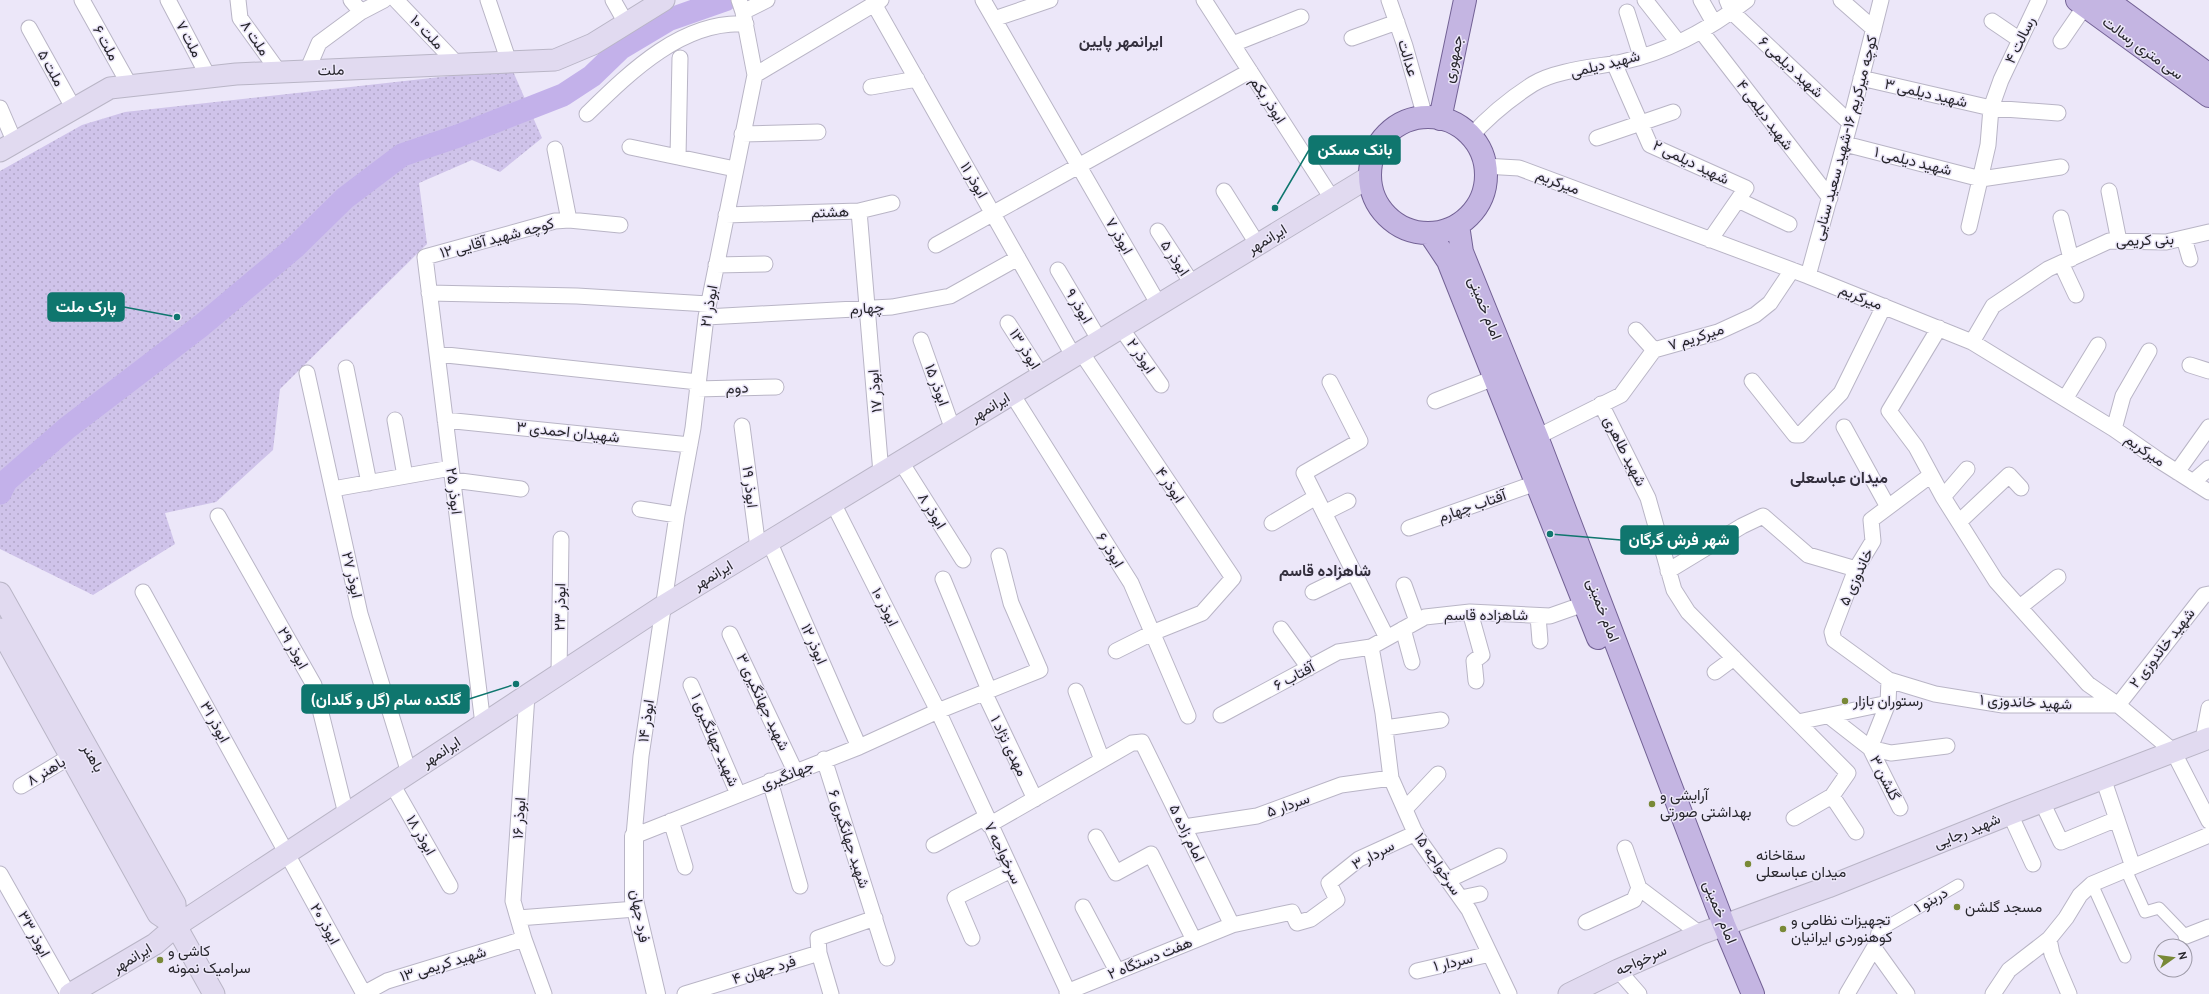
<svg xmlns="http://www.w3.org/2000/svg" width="2209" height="994" viewBox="0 0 2209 994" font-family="Cabin,Vazirmatn,sans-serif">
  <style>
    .park { fill: url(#park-dots) }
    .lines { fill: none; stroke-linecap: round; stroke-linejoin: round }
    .river { stroke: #c3b1ea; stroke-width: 23 }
    .pedestrian-casing { stroke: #b9b5c6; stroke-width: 13 }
    .minor-casing { stroke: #b9b5c6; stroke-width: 17 }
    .tertiary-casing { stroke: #b9b5c6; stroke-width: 20 }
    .secondary-casing { stroke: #b9b5c6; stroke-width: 23 }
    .primary-casing { stroke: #736295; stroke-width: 24 }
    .pedestrian { stroke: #fff; stroke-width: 11 }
    .minor { stroke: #fff; stroke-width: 15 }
    .tertiary { stroke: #fff; stroke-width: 18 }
    .secondary { stroke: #e1daf0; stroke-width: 21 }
    .primary { stroke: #c4b5e2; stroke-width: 22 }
    .poi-dot { fill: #798937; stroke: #ece7f9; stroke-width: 1.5 }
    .labels { text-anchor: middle; stroke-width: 3; stroke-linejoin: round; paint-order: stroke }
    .street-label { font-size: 15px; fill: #27262c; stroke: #ece7f9 }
    .poi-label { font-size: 15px; fill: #27262c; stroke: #ece7f9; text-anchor: start }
    .neighbourhood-label { font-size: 16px; font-weight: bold; fill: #332f3d; stroke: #ece7f9 }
    .leader { fill: none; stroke: #0f766e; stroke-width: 1.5 }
    .callout-dot { fill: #0f766e; stroke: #ece7f9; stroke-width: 1.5 }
    .callout { fill: #0f766e; stroke: #0f766e; stroke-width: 1.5 }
    .callout-label { font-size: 16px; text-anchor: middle; font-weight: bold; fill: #fff }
  </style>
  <defs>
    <pattern id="park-dots" width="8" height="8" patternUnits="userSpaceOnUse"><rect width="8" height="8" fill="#cfc3ea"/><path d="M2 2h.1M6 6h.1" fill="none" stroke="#b2a7c9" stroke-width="1.8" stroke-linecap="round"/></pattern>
  </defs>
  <rect width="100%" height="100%" fill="#ece7f9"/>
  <path class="park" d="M512 69 542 138 500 172 472 160 419 183 427 244 280 389 273 450 216 502 165 513 175 544 93 595 0 549V171L82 125 125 112Z"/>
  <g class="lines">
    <path class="river" d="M0 493 6 481 67 428 202 325 294 248 345 198 402 155 458 136 563 95 592 76 621 48 668 20 725 0"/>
    <g class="pedestrian-casing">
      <path id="pedestrian" d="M2126 870 2145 912 2159 908 2186 936
        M2092 884 2125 957
        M1874 948 1877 932 1958 885"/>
    </g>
    <g class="minor-casing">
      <path id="minor" d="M82 0 130 86
        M168 0 209 78
        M238 0 240 18 279 72
        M351 0 361 12
        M396 0 458 65
        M488 0 509 62
        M613 0 626 23
        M739 0 743 12 755 75 706 317 693 428 677 515 641 756 634 836 859 747 938 711 1040 670 1011 603 999 556
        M983 0 1159 305
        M1204 0 1333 200
        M1389 0 1405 46 1425 117
        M1645 0 1678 42
        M1701 0 1714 23
        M1727 0 1732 12 1850 123
        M1841 0 1874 29
        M874 4 1074 357
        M743 12 767 0
        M1627 12 1641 56
        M994 19 1050 0
        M1992 21 2020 40
        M29 28 74 109
        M1701 31 1830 198
        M1352 38 1397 22
        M2061 41 2085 6
        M1233 44 1301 17
        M1614 63 1650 145 1746 188 1710 240
        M307 71 319 43 361 12 384 0
        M755 75 881 0
        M1861 78 1991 108 2058 113
        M871 87 917 79
        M0 108 15 143
        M587 114C629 73 682 20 746 24
        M742 134 818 132
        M1470 137C1488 117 1511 98 1533 84 1555 70 1597 67 1622 62 1667 52 1711 28 1747 0
        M1597 138 1673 112
        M1845 144 1981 179 2061 167
        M630 147 735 169
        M555 149 569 220
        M678 157 680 58
        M1484 166 1519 168 1808 276 1972 342 2114 429 2160 461 2209 492
        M1224 191 1258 245
        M2109 191 2119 241
        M1738 200 1789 224
        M859 211 892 203
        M726 215 859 211 881 473
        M2061 218 2071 259
        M1969 227 1988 145 1991 108 2001 80 2039 0
        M1158 231 1193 285
        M2184 238 2190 259
        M936 245 1250 71
        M2061 263 2076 295
        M716 265 765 264
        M1058 270 1100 341
        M1808 276 1850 123 1881 0
        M429 293 577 296 708 304
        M706 317 892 307 950 296 1018 258
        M1008 323 1042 376
        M1121 328 1161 385
        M1939 328 1889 411 1916 447 1943 497 1996 581 2088 684 2118 705 2173 751 2209 821
        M1636 330 1654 350
        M921 340 953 430
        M1972 342 1993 306 2048 269 2109 241 2166 242 2209 232
        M1081 352 1233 578 1202 613 1152 633 1116 651
        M437 354 698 382
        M2190 365 2209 371
        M346 368 369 483
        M307 373 360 614 409 773
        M1752 381 1795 435H1800L1841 393 1884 306
        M1330 382 1360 441 1304 473 1387 638
        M697 389 776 387
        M1012 394 1131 583 1188 716
        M2065 399 2098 345
        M1435 401 1494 378
        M1601 404 1648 498 1674 590 1688 612 1848 773 1832 796 1794 818
        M395 420 405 476
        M445 420 690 445
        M742 426 758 548
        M1844 427 1888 507
        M2114 429 2123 396 2149 351
        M1537 437 1621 395 1654 350 1718 332 1755 315 1770 303 1792 270
        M901 462 963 560
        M2177 472 2209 427
        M1931 475 1871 520 1873 541 1856 569 1832 632 1834 640 1889 680 1935 694 2003 705H2118
        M453 480 521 489
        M2193 482 2209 468
        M333 489 451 468
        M1943 497 1967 469
        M833 503 938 711 1069 994
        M640 509 677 515
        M1324 513 1348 501
        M218 516 314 685 346 814
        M1959 522 2009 475 2021 488
        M1272 523 1316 497
        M1409 528 1536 483
        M769 541 859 747
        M1668 571 1742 526 1763 516 1808 555 1856 569
        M943 579 989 690
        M1404 585 1417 621
        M143 592 364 994
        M1313 592 1354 572
        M2020 607 2058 577
        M1470 612 1482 655 1474 661 1476 681
        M1538 616 1540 641
        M1281 629 1309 668
        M1403 629 1412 662
        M730 634 795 771
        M1371 647 1383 713 1391 778 1417 837 1469 910 1509 994
        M1715 672 1734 658
        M559 674 561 539
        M691 685 738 794
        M1076 691 1102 760
        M984 692 1035 799
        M527 695 513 901 524 939 544 994
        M2118 705 2204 595 2209 594
        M1221 715 1338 652 1371 647 1425 617 1470 612 1550 616 1584 604
        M1829 716 1870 748 1900 808
        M1798 722 1888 703
        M483 724 425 257 555 221 569 220 620 225
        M1385 728 1441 720
        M2203 740 2209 708
        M1870 748 1891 753 1947 746
        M1870 748 1888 703 1889 680
        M824 759 887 958
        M2103 778 2133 867
        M770 781 800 886
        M392 784 450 886
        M21 786 71 756
        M1832 796 1856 832
        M2042 802 2061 842 2117 819
        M1405 809 1438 774
        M2010 814 2033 864
        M671 821 685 867
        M989 825 1132 743 1142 742 1232 925
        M1184 827 1257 816 1341 785 1391 778
        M1096 837 1116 873 1151 854 1194 940
        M934 845 986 817
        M1625 848 1639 888 1700 934
        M0 874 68 994
        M1448 880 1499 856
        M1461 898 1480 894
        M1083 907 1117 971
        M518 918 636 909
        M1586 922 1634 900 1639 888
        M2186 936 2209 927
        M972 938 955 898 1011 870
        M2049 939 2052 954 2069 994
        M1618 970 1639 994
        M1417 971 1490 954
        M1067 992 1232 925 1292 912 1297 923 1311 919 1337 900 1329 883 1359 859 1416 833
        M363 994 387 981 524 939
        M685 994 819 953
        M831 994 819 953 818 938 875 918
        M1847 994 1874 948 1907 994
        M1993 994 2009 970 2049 939 2066 918 2080 895 2092 884 2209 835"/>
    </g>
    <g class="tertiary-casing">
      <path id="tertiary" d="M634 836V900L656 994"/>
    </g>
    <g class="secondary-casing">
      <path id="secondary" d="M0 151 110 88 236 74 555 60 593 44 664 0
        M0 593 175 904 176 926
        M0 629 158 914 176 926 214 994
        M70 994 155 944 176 926 663 606 1369 177
        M1569 994 1618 970 1700 934 1828 887 2010 814 2209 738"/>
    </g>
    <g class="primary-casing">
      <path id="primary" d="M2077 0 2209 96
        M2107 0 2209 75
        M1370 175a58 58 0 1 1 116 0a58 58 0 1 1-116 0Z
        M1440 119 1465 0
        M1458 225 1462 252 1537 437 1724 925 1753 994
        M1430 234 1448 261 1598 638"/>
    </g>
    <use href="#pedestrian" class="pedestrian"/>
    <use href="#minor" class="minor"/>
    <use href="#tertiary" class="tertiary"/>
    <use href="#secondary" class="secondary"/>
    <use href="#primary" class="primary"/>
  </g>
  <g class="poi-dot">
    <circle cx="1845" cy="701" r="4"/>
    <circle cx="1652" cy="804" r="4"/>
    <circle cx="1748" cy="864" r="4"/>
    <circle cx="1957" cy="907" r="4"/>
    <circle cx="1783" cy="929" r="4"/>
    <circle cx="160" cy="960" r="4"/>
  </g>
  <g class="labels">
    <g class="street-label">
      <text transform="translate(427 32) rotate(46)" y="5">ملت ۱۰</text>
      <text transform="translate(255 38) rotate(56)" y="5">۸ ملت</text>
      <text transform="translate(189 39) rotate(62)" y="5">۷ ملت</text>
      <text transform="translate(2020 40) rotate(-64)" y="5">۴ رسالت</text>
      <text transform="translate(106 43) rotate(61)" y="5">۶ ملت</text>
      <text transform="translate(2143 48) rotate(36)" y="5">سی متری رسالت</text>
      <text transform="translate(1408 58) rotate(73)" y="5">عدالت</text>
      <text transform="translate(1453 59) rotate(-78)" y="5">جمهوری</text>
      <text transform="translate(1605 64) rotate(-14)" y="5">شهید دیلمی</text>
      <text transform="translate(1791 67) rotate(43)" y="5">۶ شهید دیلمی</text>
      <text transform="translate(51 68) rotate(61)" y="5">۵ ملت</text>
      <text transform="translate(331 70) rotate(-2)" y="5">ملت</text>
      <text transform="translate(1926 93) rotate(13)" y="5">شهید دیلمی ۳</text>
      <text transform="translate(1268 100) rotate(57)" y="5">ابوذر یکم</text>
      <text transform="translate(1765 115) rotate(53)" y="5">۴ شهید دیلمی</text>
      <text transform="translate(1845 138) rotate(-75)" y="5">کوچه میرکریم ۱۶-شهید سعید سنایی</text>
      <text transform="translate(1913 161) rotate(14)" y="5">شهید دیلمی ۱</text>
      <text transform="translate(1691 162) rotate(26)" y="5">۲ شهید دیلمی</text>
      <text transform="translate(974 180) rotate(60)" y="5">ابوذر ۱۱</text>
      <text transform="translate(1558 182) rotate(21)" y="5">میرکریم</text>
      <text transform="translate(830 212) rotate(-2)" y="5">هشتم</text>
      <text transform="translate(1119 236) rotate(60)" y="5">۷ ابوذر</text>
      <text transform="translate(497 238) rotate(-15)" y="5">کوچه شهید آقایی ۱۲</text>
      <text transform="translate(1267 239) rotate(-31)" y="5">ایرانمهر</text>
      <text transform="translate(2145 240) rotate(-2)" y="5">بنی کریمی</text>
      <text transform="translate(1175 258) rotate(56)" y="5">۵ ابوذر</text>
      <text transform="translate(1861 297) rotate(22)" y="5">میرکریم</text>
      <text transform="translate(709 306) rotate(-80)" y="5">۲۱ ابوذر</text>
      <text transform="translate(1079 306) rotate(59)" y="5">۹ ابوذر</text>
      <text transform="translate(867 308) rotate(-3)" y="5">چهارم</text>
      <text transform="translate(1485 308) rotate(68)" y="5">امام خمینی</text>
      <text transform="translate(1696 337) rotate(-18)" y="5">۷ میرکریم</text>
      <text transform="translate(1025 349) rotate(58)" y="5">۱۳ ابوذر</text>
      <text transform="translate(1141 356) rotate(56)" y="5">۲ ابوذر</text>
      <text transform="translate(937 385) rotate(70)" y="5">۱۵ ابوذر</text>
      <text transform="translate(737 388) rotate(-2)" y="5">دوم</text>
      <text transform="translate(875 391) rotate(-95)" y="5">۱۷ ابوذر</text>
      <text transform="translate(990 407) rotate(-31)" y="5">ایرانمهر</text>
      <text transform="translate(568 432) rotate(6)" y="5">شهیدان احمدی ۳</text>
      <text transform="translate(2145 450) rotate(35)" y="5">میرکریم</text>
      <text transform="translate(1625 451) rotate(63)" y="5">شهید طاهری</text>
      <text transform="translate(1170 485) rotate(56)" y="5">ابوذر ۴</text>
      <text transform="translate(750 487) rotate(83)" y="5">ابوذر ۱۹</text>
      <text transform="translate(454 491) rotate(83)" y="5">ابوذر ۲۵</text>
      <text transform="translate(1472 506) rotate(-19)" y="5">آفتاب چهارم</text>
      <text transform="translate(932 511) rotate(58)" y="5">۸ ابوذر</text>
      <text transform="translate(1110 550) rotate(58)" y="5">ابوذر ۶</text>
      <text transform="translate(352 575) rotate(77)" y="5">ابوذر ۲۷</text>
      <text transform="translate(713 575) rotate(-31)" y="5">ایرانمهر</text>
      <text transform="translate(1856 577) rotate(-65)" y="5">خاندوزی ۵</text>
      <text transform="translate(560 607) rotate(-89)" y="5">۲۳ ابوذر</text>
      <text transform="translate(885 607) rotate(63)" y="5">ابوذر ۱۰</text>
      <text transform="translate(1603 610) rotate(69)" y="5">امام خمینی</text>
      <text x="1486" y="620">شاهزاده قاسم</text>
      <text transform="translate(814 644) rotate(66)" y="5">ابوذر ۱۲</text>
      <text transform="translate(293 648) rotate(60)" y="5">ابوذر ۲۹</text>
      <text transform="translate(2162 648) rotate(-52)" y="5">۲ شهید خاندوزی</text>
      <text transform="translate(1294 676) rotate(-28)" y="5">آفتاب ۶</text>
      <text transform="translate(763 702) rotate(65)" y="5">۳ شهید جهانگیری</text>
      <text transform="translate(2026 702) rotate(3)" y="5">۱ شهید خاندوزی</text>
      <text transform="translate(646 721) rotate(-82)" y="5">۱۴ ابوذر</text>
      <text transform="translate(215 722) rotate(61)" y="5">ابوذر ۳۱</text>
      <text transform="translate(715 740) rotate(67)" y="5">شهید جهانگیری ۱</text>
      <text transform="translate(1009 746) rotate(64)" y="5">۱ مهدی نژاد</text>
      <text transform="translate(441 752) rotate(-33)" y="5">ایرانمهر</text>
      <text transform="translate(93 758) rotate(61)" y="5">باهنر</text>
      <text transform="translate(46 771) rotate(-31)" y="5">۸ باهنر</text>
      <text transform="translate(787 775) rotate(-22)" y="5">جهانگیری</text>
      <text transform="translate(1885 778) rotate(63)" y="5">۳ گلشن</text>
      <text transform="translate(1288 805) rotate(-20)" y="5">۵ سردار</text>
      <text transform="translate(519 818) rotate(-86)" y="5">۱۶ ابوذر</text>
      <text transform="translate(1967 831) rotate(-22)" y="5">شهید رجایی</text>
      <text transform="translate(1187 833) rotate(64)" y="5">۵ امام زاده</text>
      <text transform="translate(421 835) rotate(60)" y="5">ابوذر ۱۸</text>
      <text transform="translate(849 839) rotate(72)" y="5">۶ شهید جهانگیری</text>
      <text transform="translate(1003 853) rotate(64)" y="5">سرخواجه ۷</text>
      <text transform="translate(1373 855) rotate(-28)" y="5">۳ سردار</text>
      <text transform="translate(1438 864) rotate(56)" y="5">سرخواجه ۱۵</text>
      <text transform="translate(1931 900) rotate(-30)" y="5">۱ دربنو</text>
      <text transform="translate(1720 912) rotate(68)" y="5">امام خمینی</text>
      <text transform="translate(640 916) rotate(80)" y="5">فرد جهان</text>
      <text transform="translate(325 924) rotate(61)" y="5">ابوذر ۲۰</text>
      <text transform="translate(34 934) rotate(61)" y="5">ابوذر ۳۳</text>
      <text transform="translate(132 958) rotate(-31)" y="5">ایرانمهر</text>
      <text transform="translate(1150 958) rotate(-22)" y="5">هفت دستگاه ۲</text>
      <text transform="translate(1641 960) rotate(-24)" y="5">سرخواجه</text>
      <text transform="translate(1453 962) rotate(-13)" y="5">۱ سردار</text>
      <text transform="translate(443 964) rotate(-17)" y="5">۱۳ شهید کریمی</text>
      <text transform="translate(764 970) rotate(-17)" y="5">۴ فرد جهان</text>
    </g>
    <g class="poi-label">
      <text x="1853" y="706">رستوران بازار</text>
      <text x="1660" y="800">آرایشی و<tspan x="1660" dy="17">بهداشتی صورتی</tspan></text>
      <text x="1756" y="860">سقاخانه<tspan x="1756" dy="17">میدان عباسعلی</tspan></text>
      <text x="1965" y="912">مسجد گلشن</text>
      <text x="1791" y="925">تجهیزات نظامی و<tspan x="1791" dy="17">کوهنوردی ایرانیان</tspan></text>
      <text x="168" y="956">کاشی و<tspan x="168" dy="17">سرامیک نمونه</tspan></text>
    </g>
    <g class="neighbourhood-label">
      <text x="1121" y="47">ایرانمهر پایین</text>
      <text x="1839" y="483">میدان عباسعلی</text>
      <text x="1325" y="576">شاهزاده قاسم</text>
    </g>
  </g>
  <path class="leader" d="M1275 208L1309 150M177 317L124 307M1550 534L1621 540M516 684L469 699"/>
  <g class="callout-dot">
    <circle cx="1275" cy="208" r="4"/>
    <circle cx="177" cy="317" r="4"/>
    <circle cx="1550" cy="534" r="4"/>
    <circle cx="516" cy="684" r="4"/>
  </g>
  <g class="callout">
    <rect x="1309" y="136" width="91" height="28" rx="4"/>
    <rect x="48" y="293" width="76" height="28" rx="4"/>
    <rect x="1621" y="526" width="117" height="28" rx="4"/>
    <rect x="302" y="685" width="167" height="28" rx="4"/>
  </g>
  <g class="callout-label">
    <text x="1355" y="155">بانک مسکن</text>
    <text x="86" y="312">پارک ملت</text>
    <text x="1679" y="545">شهر فرش گرگان</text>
    <text x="386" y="705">گلکده سام (گل و گلدان)</text>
  </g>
  <g transform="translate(2173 958) rotate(76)"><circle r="19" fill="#ece7f9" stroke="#9d9aa7"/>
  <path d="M0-3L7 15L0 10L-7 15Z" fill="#798937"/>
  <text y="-6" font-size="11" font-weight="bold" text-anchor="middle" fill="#27262c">N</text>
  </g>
</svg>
